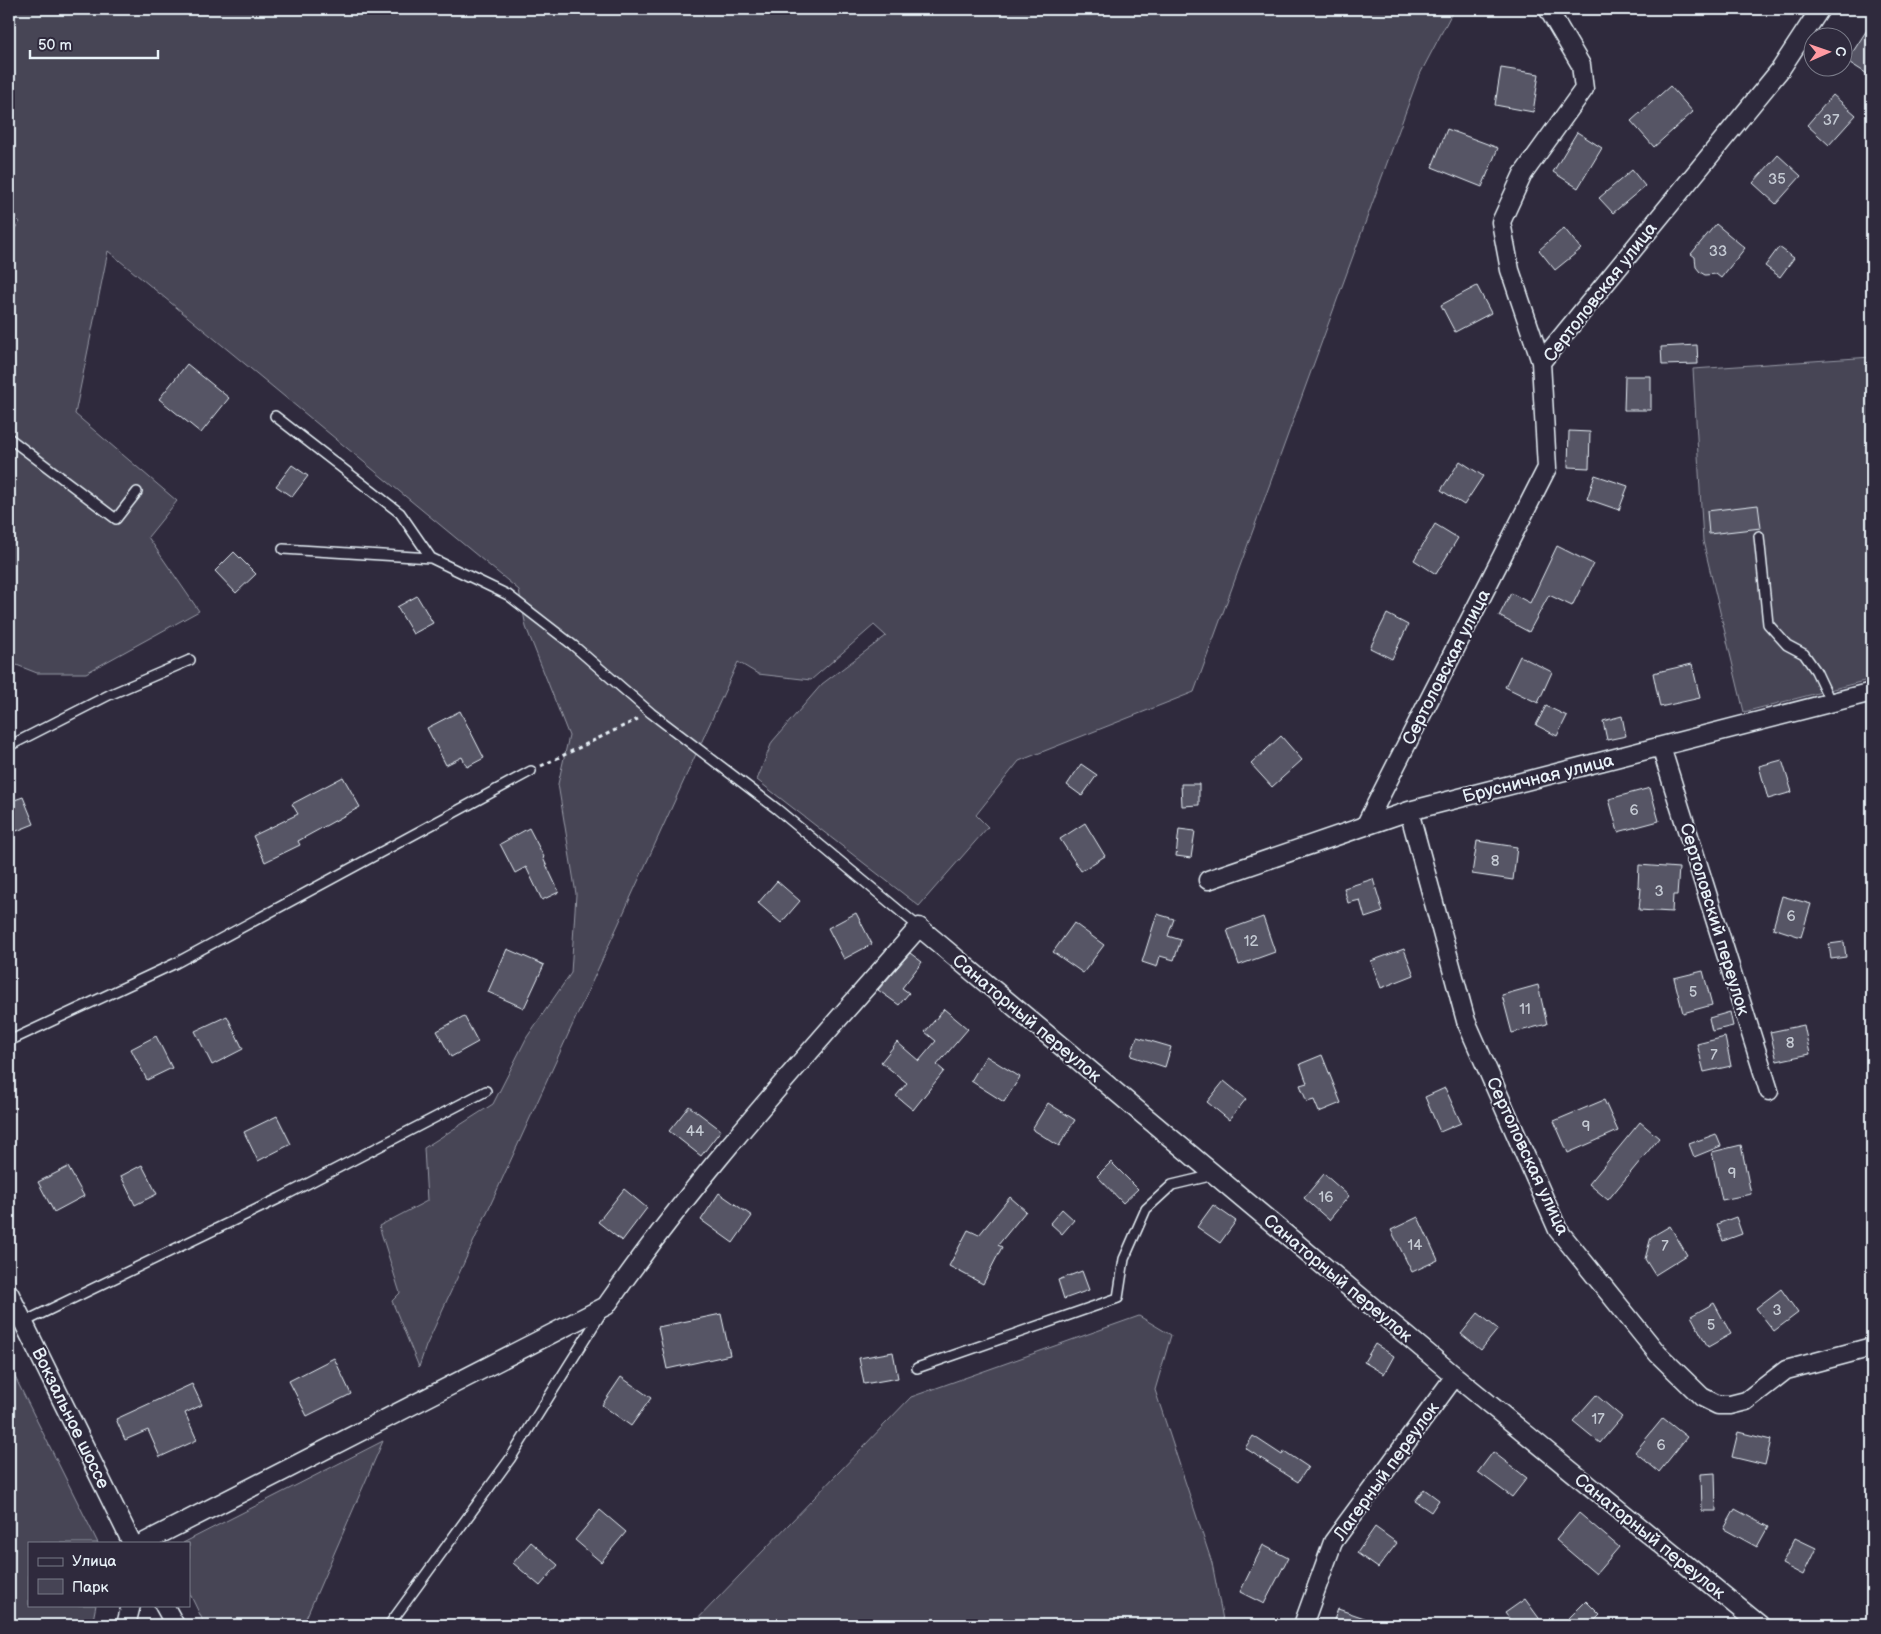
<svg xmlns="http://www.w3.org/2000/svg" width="1881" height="1634" viewBox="0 0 1881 1634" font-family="'Balsamiq Sans',sans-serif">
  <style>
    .green { fill: #464455; stroke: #979aa6 }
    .building { fill: #575565; stroke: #e8f1f8 }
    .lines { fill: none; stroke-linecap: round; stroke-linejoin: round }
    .service-casing { stroke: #e8f1f8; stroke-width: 12 }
    .minor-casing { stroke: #e8f1f8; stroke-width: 21 }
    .path { stroke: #e8f1f8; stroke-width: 3; stroke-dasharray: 4 4; stroke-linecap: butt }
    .service { stroke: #2f2a3d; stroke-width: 9 }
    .minor { stroke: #2f2a3d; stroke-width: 18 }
    .labels { text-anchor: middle; stroke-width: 4; stroke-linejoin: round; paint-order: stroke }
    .number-label { font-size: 15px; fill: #c4cad3 }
    .street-label { font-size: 18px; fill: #e8f1f8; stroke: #2f2a3d }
  </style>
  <rect width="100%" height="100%" fill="#2f2a3d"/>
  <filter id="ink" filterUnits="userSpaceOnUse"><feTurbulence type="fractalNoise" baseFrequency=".02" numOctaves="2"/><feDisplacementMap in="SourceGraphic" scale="10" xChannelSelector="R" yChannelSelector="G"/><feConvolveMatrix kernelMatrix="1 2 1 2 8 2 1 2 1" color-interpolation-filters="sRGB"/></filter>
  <g filter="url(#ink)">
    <path class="green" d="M9 9H1454L1418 78 1194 692 1019 761 976 815 988 827 919 906 757 780 772 742 822 684 886 636 874 625 811 680 758 674 738 662 426 1346 419 1367 392 1301 400 1293 379 1226 427 1201 424 1148 493 1104 527 1037 571 973 576 894 558 784 569 736 526 627 519 590 108 251 75 414 177 501 148 537 199 611 86 673H37L9 662V236L20 222 9 211Z
      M1872 357V679L1744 712 1703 541 1693 369Z
      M1139 1316 1171 1335 1155 1390 1212 1563 1224 1625H692L911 1397Z
      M9 1365 98 1543H29V1605H96L92 1625H9Z
      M383 1441 303 1625H205L189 1592V1543H183Z"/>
    <path class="building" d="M1872 22V77L1847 61Z
      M1501 68 1539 74 1533 112 1495 105Z
      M1670 86 1693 112 1654 147 1631 121Z
      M1833 95 1856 115 1829 145 1807 125Z
      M1447 129 1498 148 1482 187 1432 167Z
      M1577 132 1602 148 1578 188 1553 172Z
      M1778 155 1801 176 1776 204 1753 183Z
      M1632 170 1645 186 1613 213 1599 198Z
      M1716 224 1745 248 1721 278 1716 274 1705 275 1700 272 1696 267 1695 257 1691 254Z
      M1564 228 1581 249 1555 270 1539 250Z
      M1779 247 1794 258 1780 277 1765 266Z
      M1477 286 1491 313 1455 332 1441 305Z
      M1697 345 1698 364 1662 365 1661 347Z
      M187 364 229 398 201 433 159 399Z
      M1625 376H1651V410H1624Z
      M1569 431 1590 432 1589 468 1568 467Z
      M1460 461 1483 476 1464 505 1441 490Z
      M292 465 308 476 292 497 276 486Z
      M1595 475 1628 486 1619 510 1587 499Z
      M1758 505 1761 528 1709 534 1707 511Z
      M1435 524 1458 538 1436 574 1414 560Z
      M1557 546 1593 564 1572 606 1549 595 1529 632 1499 616 1511 593 1530 603Z
      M234 552 256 574 236 593 215 571Z
      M417 596 433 623 413 634 397 607Z
      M1387 614 1408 625 1392 659 1370 648Z
      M1520 656 1552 672 1538 703 1505 687Z
      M1692 664 1700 698 1660 707 1653 673Z
      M1546 706 1567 716 1557 736 1536 725Z
      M460 711 484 758 467 767 462 757 446 765 427 728Z
      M1622 716 1626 736 1607 740 1603 721Z
      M1281 736 1302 760 1272 787 1251 764Z
      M1782 760 1792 792 1768 799 1759 766Z
      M1081 764 1097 775 1082 796 1067 785Z
      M343 777 360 807 298 841 300 845 265 862 253 836 298 814 292 804Z
      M1181 784H1199V805L1182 806Z
      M1650 788 1659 821 1618 832 1609 799Z
      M23 797 34 824 9 834V802Z
      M1085 823 1105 856 1081 871 1060 839Z
      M529 828 544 857 543 858 559 892 542 900 526 867 515 873 500 844Z
      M1179 829 1195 831 1191 858 1176 856Z
      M1477 841 1517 847 1513 880 1472 874Z
      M1639 865 1679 868 1677 895H1673L1672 912 1639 910 1641 888 1638 887Z
      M1373 879 1383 912 1365 918 1360 900 1348 903 1344 888Z
      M777 881 800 901 781 923 758 903Z
      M1782 896 1811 904 1801 937 1773 928Z
      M856 913 872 944 844 959 828 928Z
      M1157 914 1174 919 1168 936 1181 940 1174 960 1160 956 1157 967 1142 962Z
      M1263 917 1275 952 1239 965 1227 930Z
      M1074 923 1104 945 1083 973 1053 952Z
      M1844 942 1846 957 1831 959 1829 944Z
      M507 949 544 965 524 1008 488 992Z
      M1404 949 1414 975 1381 988 1371 961Z
      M910 953 922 962 902 988 909 993 899 1005 878 990Z
      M1703 971 1712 1005 1683 1013 1674 978Z
      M1538 985 1547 1024 1512 1033 1502 995Z
      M944 1009 968 1029 937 1065 944 1071 913 1110 896 1096 907 1083 881 1062 897 1042 919 1061 936 1041 925 1032Z
      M1730 1012 1733 1026 1712 1031 1709 1018Z
      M227 1016 243 1049 212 1065 195 1031Z
      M464 1016 478 1042 451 1057 437 1031Z
      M1804 1025 1810 1054 1777 1061 1770 1032Z
      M156 1036 172 1068 147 1080 131 1049Z
      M1137 1037 1171 1047 1165 1067 1131 1056Z
      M1725 1037 1731 1066 1704 1072 1697 1044Z
      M1322 1055 1341 1103 1319 1112 1314 1100 1307 1102 1300 1085 1307 1083 1300 1064Z
      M986 1056 1020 1077 1004 1102 971 1081Z
      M1224 1081 1246 1099 1229 1120 1207 1102Z
      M1445 1088 1461 1123 1440 1132 1425 1097Z
      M1604 1100 1618 1131 1568 1153 1554 1121Z
      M1048 1103 1075 1120 1059 1146 1032 1129Z
      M689 1106 721 1130 701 1156 669 1131Z
      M277 1116 291 1144 258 1161 244 1132Z
      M1640 1122 1659 1138 1608 1200 1589 1184Z
      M1716 1134 1721 1146 1694 1157 1689 1144Z
      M1741 1145 1751 1194 1722 1200 1712 1152Z
      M1111 1162 1138 1189 1123 1203 1097 1176Z
      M142 1165 157 1194 135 1205 121 1176Z
      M68 1167 84 1196 54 1212 38 1182Z
      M1324 1174 1349 1196 1329 1220 1304 1198Z
      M624 1189 647 1208 622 1241 598 1222Z
      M719 1193 752 1216 733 1243 701 1220Z
      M1010 1197 1026 1211 998 1245 1002 1247 983 1284 949 1266 968 1230 979 1235Z
      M1213 1205 1236 1221 1220 1243 1197 1227Z
      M1062 1209 1074 1220 1062 1234 1050 1223Z
      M1418 1217 1438 1260 1412 1272 1391 1230Z
      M1736 1217 1742 1234 1723 1241 1717 1224Z
      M1670 1226 1687 1255 1655 1275 1645 1259 1651 1237Z
      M1082 1271 1089 1290 1064 1299 1058 1280Z
      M1781 1289 1798 1313 1774 1331 1756 1308Z
      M1714 1303 1731 1334 1708 1347 1691 1316Z
      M1478 1313 1498 1329 1481 1350 1461 1334Z
      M721 1314 730 1355 667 1369 658 1327Z
      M1375 1344 1394 1356 1384 1374 1364 1362Z
      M893 1352 898 1378 864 1384 859 1358Z
      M334 1358 351 1394 307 1416 289 1381Z
      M621 1377 651 1398 631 1426 602 1405Z
      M192 1384 202 1405 185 1413 197 1440 160 1457 148 1430 125 1440 116 1419Z
      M1596 1395 1622 1417 1600 1443 1573 1421Z
      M1663 1418 1687 1437 1659 1472 1635 1452Z
      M1738 1432 1771 1440 1765 1465 1732 1457Z
      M1253 1436 1282 1455 1284 1451 1308 1467 1298 1482 1245 1448Z
      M1493 1452 1527 1478 1512 1497 1478 1472Z
      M1715 1473 1716 1511H1702L1701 1474Z
      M1424 1489 1439 1500 1431 1512 1415 1501Z
      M1735 1509 1768 1527 1757 1547 1724 1529Z
      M600 1510 626 1532 601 1562 575 1540Z
      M1579 1513 1619 1547 1596 1574 1556 1540Z
      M1375 1527 1397 1543 1378 1568 1357 1553Z
      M1795 1538 1816 1548 1803 1575 1782 1564Z
      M531 1542 558 1565 540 1586 513 1563Z
      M1263 1545 1288 1558 1264 1604 1240 1592Z
      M1525 1599 1544 1625H1514L1505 1613Z
      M1586 1601 1600 1615 1590 1625H1562Z
      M1338 1609 1379 1623V1625H1332Z"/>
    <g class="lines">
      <g class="service-casing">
        <path id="service" d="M275 416 400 513 431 558
          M9 438 116 519 137 492
          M1759 536 1768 624 1787 645 1804 654 1816 671 1831 703
          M283 549 431 558 508 595 574 646 651 713 777 809 919 927
          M9 746 109 695 190 660
          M9 1041 176 963 531 771
          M24 1322 280 1198 486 1091
          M917 1368 1118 1298 1124 1259 1146 1209 1172 1185 1214 1175
          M389 1625 510 1459 602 1312"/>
      </g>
      <g class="minor-casing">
        <path id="minor" d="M1541 362 1510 270 1501 222 1523 174 1584 89 1581 65 1548 9
          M1661 747 1769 1091
          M1409 811 1466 1021 1558 1230 1658 1354 1702 1397 1718 1405H1730L1746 1401 1786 1370 1872 1347
          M1365 826 1547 468 1541 362 1780 70 1820 9
          M1208 880 1409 811 1872 692
          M9 1293 132 1543
          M143 1543 606 1306C700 1171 811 1051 919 927L1455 1376 1760 1625
          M164 1605 175 1625
          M126 1625 131 1605
          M1303 1625 1333 1542 1455 1376"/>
      </g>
      <path class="path" d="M541 766 638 719
        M1868 1272 1872 1246"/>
      <use href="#service" class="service"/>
      <use href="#minor" class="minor"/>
    </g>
  </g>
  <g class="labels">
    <g class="number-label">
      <text x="1831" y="125">37</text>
      <text x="1777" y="184">35</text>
      <text x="1718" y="256">33</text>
      <text x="1634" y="815">6</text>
      <text x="1495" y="866">8</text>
      <text x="1659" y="896">3</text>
      <text x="1791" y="921">6</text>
      <text x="1251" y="946">12</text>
      <text x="1693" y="997">5</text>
      <text x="1525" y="1014">11</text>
      <text x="1790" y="1048">8</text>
      <text x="1714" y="1060">7</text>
      <text x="1586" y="1131">9</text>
      <text x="695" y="1136">44</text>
      <text x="1732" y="1178">9</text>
      <text x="1326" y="1202">16</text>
      <text x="1415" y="1250">14</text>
      <text x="1665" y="1251">7</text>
      <text x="1777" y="1315">3</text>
      <text x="1711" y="1330">5</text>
      <text x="1598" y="1424">17</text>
      <text x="1661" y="1450">6</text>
    </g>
    <g class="street-label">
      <text transform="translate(1600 292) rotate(-52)" y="6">Сертоловская улица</text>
      <text transform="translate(1446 667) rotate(-63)" y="6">Сертоловская улица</text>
      <text transform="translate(1538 778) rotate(-14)" y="6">Брусничная улица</text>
      <text transform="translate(1715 919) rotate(73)" y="6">Сертоловский переулок</text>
      <text transform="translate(1027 1018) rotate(40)" y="6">Санаторный переулок</text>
      <text transform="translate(1528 1156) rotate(65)" y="6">Сертоловская улица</text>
      <text transform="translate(1338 1278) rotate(40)" y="6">Санаторный переулок</text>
      <text transform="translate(71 1418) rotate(64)" y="6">Вокзальное шоссе</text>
      <text transform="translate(1386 1471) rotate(-54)" y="6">Лагерный переулок</text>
      <text transform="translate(1650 1536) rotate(39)" y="6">Санаторный переулок</text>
    </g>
  </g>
  <rect width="1881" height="1634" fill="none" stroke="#2f2a3d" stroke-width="30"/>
  <rect x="15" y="15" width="1851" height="1604" fill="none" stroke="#e8f1f8" stroke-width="2" filter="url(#ink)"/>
  <rect x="28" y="1542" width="162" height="65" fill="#2f2a3d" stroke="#797a88"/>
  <rect x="38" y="1558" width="25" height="8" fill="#2f2a3d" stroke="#797a88"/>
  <text x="72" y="1566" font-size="15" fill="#e8f1f8">Улица</text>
  <rect x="38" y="1579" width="25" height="15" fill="#464455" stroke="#797a88"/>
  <text x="72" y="1592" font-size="15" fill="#e8f1f8">Парк</text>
  <g transform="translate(1828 52) rotate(88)"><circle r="24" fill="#2f2a3d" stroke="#797a88"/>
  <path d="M0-4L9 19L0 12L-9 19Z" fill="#ff9aa2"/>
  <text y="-8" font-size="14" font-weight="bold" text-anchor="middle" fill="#e8f1f8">С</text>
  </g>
  <path d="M30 50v8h128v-8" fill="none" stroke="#e8f1f8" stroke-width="2.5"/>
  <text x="38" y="50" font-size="15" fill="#e8f1f8" stroke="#2f2a3d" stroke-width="4" paint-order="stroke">50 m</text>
</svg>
